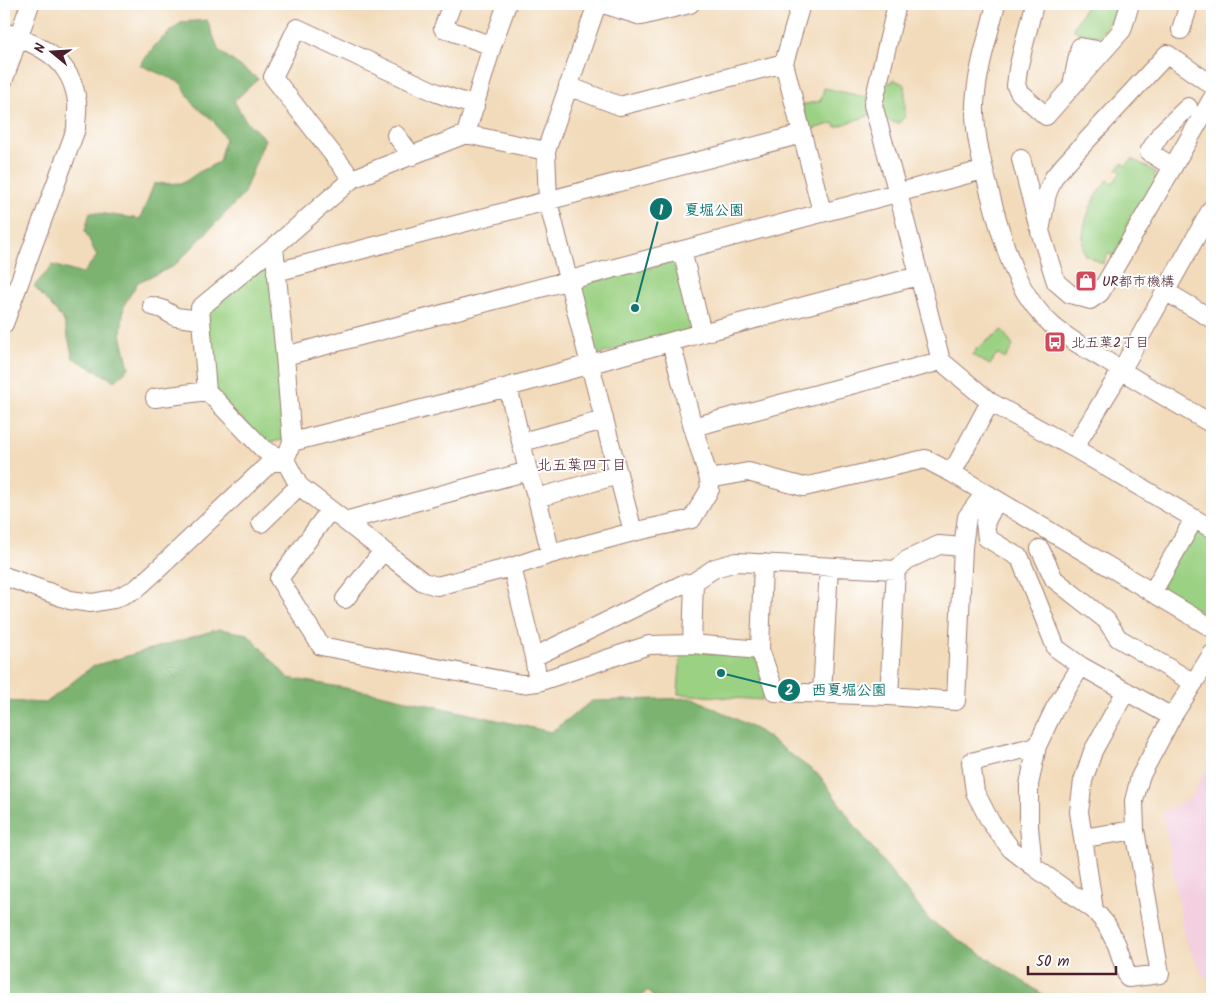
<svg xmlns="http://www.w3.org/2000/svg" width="1216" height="1003" viewBox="0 0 1216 1003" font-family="Kalam,'Klee One',sans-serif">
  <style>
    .built { fill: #f3cfe0 }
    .green { fill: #9bd183; stroke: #727857 }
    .forest { fill: #7cb371; stroke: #63694e }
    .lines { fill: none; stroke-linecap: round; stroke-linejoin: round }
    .minor-casing { stroke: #9e7d73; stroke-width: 20 }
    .minor { stroke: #fff; stroke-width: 18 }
    .labels { text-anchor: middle; stroke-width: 4; stroke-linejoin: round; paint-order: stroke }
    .poi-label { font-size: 14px; fill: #4a1f2b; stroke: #fff; text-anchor: start }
    .neighbourhood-label { font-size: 15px; fill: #4a1f2b; stroke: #fff }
    .leader { fill: none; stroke: #0f766e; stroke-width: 2 }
    .callout-dot { fill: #0f766e; stroke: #fff; stroke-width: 2 }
    .mark-label { font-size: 15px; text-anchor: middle; font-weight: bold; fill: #fff }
    .callout-label { font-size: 15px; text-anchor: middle; font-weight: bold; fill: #0f766e; stroke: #fff; stroke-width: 4; stroke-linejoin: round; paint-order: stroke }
  </style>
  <rect width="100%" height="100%" fill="#fff"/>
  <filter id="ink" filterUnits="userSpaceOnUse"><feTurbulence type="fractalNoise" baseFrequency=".02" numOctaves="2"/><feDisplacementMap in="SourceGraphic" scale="10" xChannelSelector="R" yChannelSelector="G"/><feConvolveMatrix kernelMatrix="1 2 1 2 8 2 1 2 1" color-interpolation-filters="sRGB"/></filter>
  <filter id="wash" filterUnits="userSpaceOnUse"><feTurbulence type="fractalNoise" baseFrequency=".0096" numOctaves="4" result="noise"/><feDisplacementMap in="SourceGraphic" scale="20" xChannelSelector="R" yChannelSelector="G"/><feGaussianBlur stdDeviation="1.12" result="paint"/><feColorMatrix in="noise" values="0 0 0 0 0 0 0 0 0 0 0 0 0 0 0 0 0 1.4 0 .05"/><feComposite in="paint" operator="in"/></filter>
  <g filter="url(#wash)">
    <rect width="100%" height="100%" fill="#f2dbbb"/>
    <path class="built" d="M1212 756V974L1204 978 1184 936 1163 812 1192 797Z"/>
    <path class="green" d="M1087 4H1116L1113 17 1099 37 1077 32 1073 29Z
      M893 79 905 85V116L899 123C873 122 882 99 885 81L892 83Z
      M824 88 870 98 873 114 836 127 834 123 809 130 802 105 820 101 822 97Z
      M1132 159 1156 172 1154 177 1158 179 1143 206 1139 204 1135 211 1139 213 1136 217 1132 215 1126 227 1129 229 1113 256 1108 253 1103 264 1084 254C1080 234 1087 213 1096 196 1099 190 1104 185 1108 180L1113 183 1121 172 1117 169 1122 163 1126 166Z
      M262 261 273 265 289 431 283 440 271 442 263 440 212 390 205 307Z
      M673 262 681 266 693 330 600 354 592 351 575 293 580 285Z
      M1002 330 1013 346 1005 359 997 354 990 365 972 355 976 351V349Z
      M1200 530 1212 537V619L1163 591 1162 584 1191 532Z
      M681 651 752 656 759 661 766 686 762 700 678 694Z"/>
    <path class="forest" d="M207 20 219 51 258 79 234 101 246 121 265 139 243 195 174 266 138 282 124 305 121 334 129 368 115 381 73 358 64 321 34 286 53 265 82 274 97 256 85 231 90 212 140 219 154 184 183 183 199 172 219 162 225 139 213 120 194 105 181 83 140 65 157 43 182 22Z
      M219 629 248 634 288 678 380 694 551 732 592 701 694 698 759 731 820 776 855 826 930 921 1050 999H655L648 990 639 999H4V701L46 703 93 666Z"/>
  </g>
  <g filter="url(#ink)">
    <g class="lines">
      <g class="minor-casing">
        <path id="minor" d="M452 4 443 28 492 46
          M507 4 492 46 466 134 352 179 274 247 200 308 207 391 264 450 285 460 299 486 345 521 423 582 437 586 512 567 551 554 633 532 692 519 710 489 709 479 693 427 671 342
          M597 4 546 151 548 201 633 532
          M603 4 641 16 690 4
          M801 4 784 63 822 212
          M897 4 873 105 898 193 941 361 990 402 1074 448 1212 529
          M996 4C988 37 977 70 975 104 974 135 983 167 991 197 1004 245 1015 293 1054 327 1070 340 1088 350 1105 360 1140 383 1176 403 1212 424
          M1034 4 1018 69 1016 86 1020 93 1046 116 1122 30 1130 4
          M1181 30 1189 4
          M4 32C40 45 72 59 77 102 78 111 76 120 76 129L4 324
          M4 79 30 4
          M1072 85 1080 47 1103 51
          M1212 85 1167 54 1065 164 1054 177 1047 194 1040 231 1056 282 1070 294 1090 300 1100 293 1212 99
          M568 86 620 106 784 63
          M466 134 546 151
          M396 135 412 156
          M1021 159 1038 225
          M1173 167 1149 152 1161 133 1188 107
          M352 179 273 77 297 28 437 93 475 106
          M682 250 702 333
          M276 272 802 134
          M1165 291 1212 319
          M152 306 162 309 176 317 201 320
          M285 356 983 170
          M508 387 528 471 537 498 551 554
          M155 398 207 391
          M693 427 941 361
          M292 442 508 387 702 333 918 276
          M522 442 604 420
          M1074 448 1121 371 1212 208
          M952 473 990 402
          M709 479 748 472 804 487 925 459 952 473 1212 628
          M537 498 618 475
          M997 500 985 523 987 538 1020 558 1056 648 1081 666 1172 717
          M330 510 279 579 321 646 521 684 538 682 649 645 692 644 760 650 775 692 889 696 956 701 963 547 967 517 985 493
          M345 521 528 471
          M261 523 299 486
          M1040 549 1054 579 1106 620 1118 638 1194 683
          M512 567 534 657 538 682
          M4 576 70 600 91 603 114 599 136 589 155 572 270 463 285 460 292 442 285 356 274 247
          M1152 593 1194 519
          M345 599 383 551
          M692 644 694 582 715 568 736 562 896 570 907 560 939 545 963 547
          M760 650 763 563
          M534 657 683 584 694 582
          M822 694 829 567
          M889 696 896 570
          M1037 746 971 762 975 792 990 821 1011 849 1033 866 1094 910 1106 924 1117 945 1128 978 1160 974 1135 830 1134 801 1140 777 1172 717 1212 654
          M1083 838 1135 830
          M1033 866 1029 827V785L1037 746 1055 708 1081 666
          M1094 910 1079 812 1083 781 1093 751 1126 691"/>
      </g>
      <use href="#minor" class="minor"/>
    </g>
  </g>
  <defs>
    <g id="shop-square" transform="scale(1.125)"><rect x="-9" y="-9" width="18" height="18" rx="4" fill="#d1495b" stroke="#fff"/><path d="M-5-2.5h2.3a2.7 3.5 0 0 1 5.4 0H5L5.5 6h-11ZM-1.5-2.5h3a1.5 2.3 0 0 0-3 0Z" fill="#fff"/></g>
    <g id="bus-square" transform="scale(1.125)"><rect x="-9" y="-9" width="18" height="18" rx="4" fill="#d1495b" stroke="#fff"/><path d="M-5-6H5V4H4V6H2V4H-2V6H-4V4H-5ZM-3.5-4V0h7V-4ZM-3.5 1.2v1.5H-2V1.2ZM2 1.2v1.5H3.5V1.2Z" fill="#fff"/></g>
  </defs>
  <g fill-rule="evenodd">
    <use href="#shop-square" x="1086" y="281"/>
    <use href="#bus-square" x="1055" y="342"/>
  </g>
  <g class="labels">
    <g class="poi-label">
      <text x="1102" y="286">UR都市機構</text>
      <text x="1071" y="347">北五葉2丁目</text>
    </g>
    <g class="neighbourhood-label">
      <text x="582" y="470">北五葉四丁目</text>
    </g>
  </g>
  <path class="leader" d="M635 308L661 209M721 673L789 690"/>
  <g class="callout-dot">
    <circle cx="635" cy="308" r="5"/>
    <circle cx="721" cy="673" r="5"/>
    <circle cx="661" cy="209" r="12"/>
    <circle cx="789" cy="690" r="12"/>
  </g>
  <g class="mark-label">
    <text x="661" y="215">1</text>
    <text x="789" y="695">2</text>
  </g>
  <g class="callout-label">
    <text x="714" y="215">夏堀公園</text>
    <text x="849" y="695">西夏堀公園</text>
  </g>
  <rect width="1216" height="1003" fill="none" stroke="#fff" stroke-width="20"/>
  <g transform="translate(52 52) rotate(288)" stroke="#ffffff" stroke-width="4" paint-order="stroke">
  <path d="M0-4L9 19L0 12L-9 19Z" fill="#4a1f2b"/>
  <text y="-8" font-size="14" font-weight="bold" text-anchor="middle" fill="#4a1f2b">N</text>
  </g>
  <path d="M1028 966v8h88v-8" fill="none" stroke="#4a1f2b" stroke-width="2.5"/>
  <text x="1036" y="966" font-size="15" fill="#4a1f2b" stroke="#ffffff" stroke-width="4" paint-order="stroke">50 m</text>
</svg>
